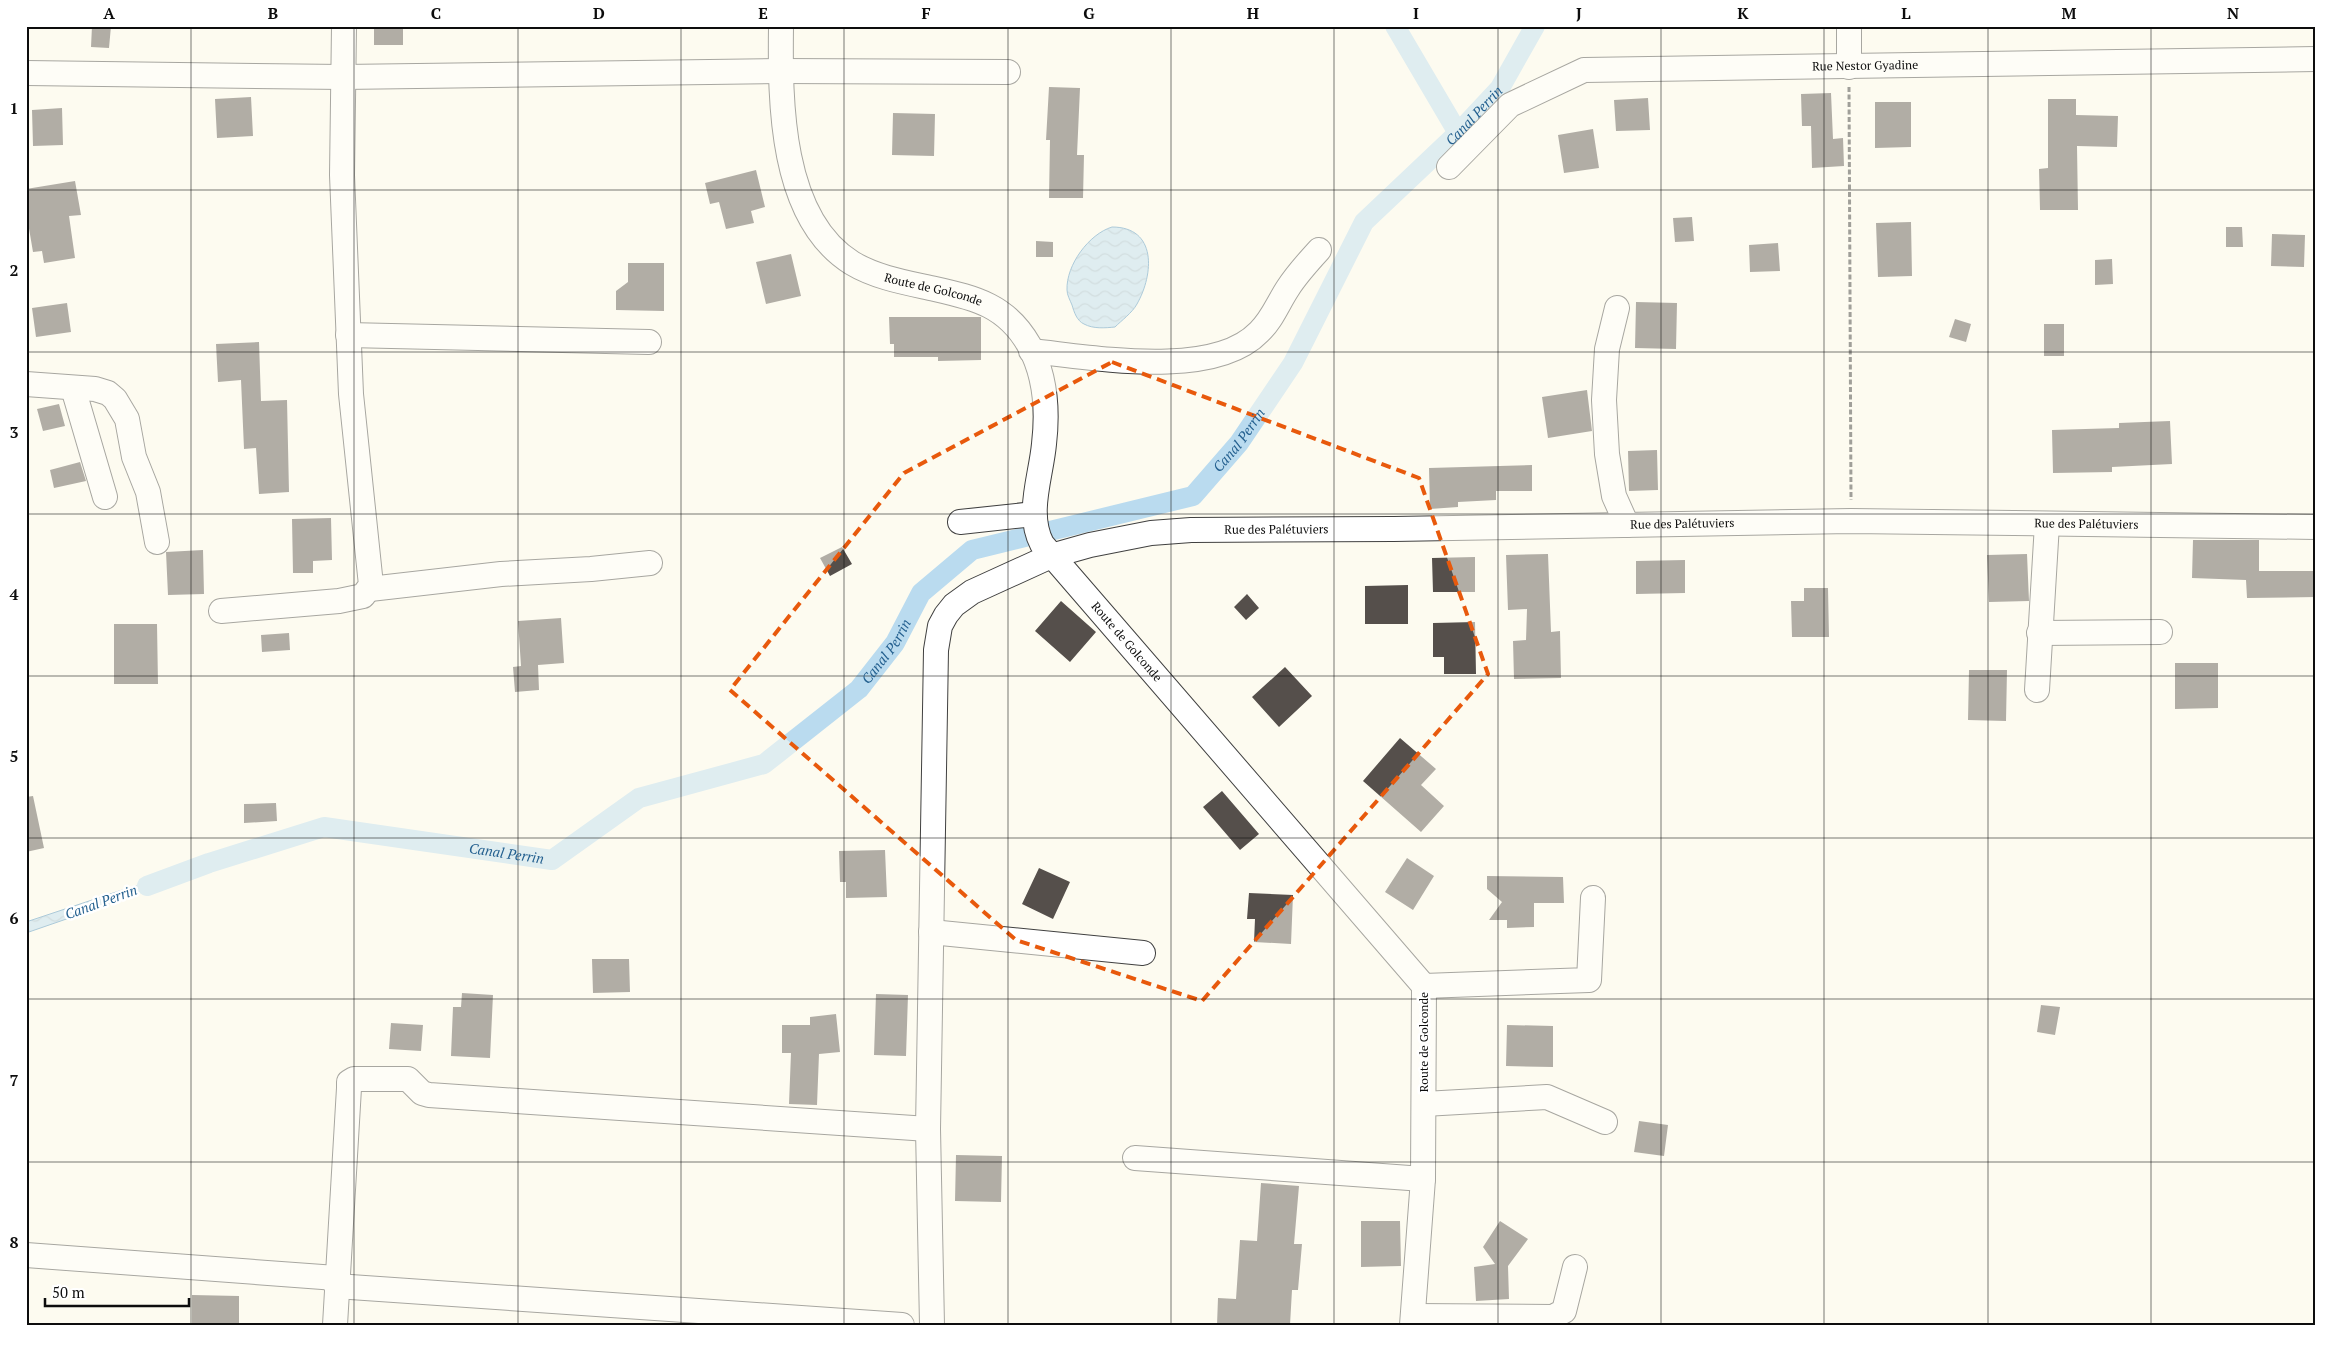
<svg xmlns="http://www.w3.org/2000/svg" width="2342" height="1351" viewBox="0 0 2342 1351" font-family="'PT Serif',serif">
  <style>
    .water { fill: url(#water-waves); stroke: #4a8ebd }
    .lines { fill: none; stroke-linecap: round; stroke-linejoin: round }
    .canal { stroke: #badbef; stroke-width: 20 }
    .building { fill: #554f4b }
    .minor-casing { stroke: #404040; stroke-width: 26 }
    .path { stroke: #2f2f2f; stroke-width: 3; stroke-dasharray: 5 2.5; stroke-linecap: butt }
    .minor { stroke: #fff; stroke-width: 24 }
    .marked { fill: none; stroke: #e8590c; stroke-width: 4; stroke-dasharray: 10 6; stroke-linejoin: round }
    .grid { fill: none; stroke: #0d0d0d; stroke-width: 1; stroke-opacity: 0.55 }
    .labels { text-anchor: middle; stroke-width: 5; stroke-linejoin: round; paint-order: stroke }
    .street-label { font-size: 12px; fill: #0d0d0d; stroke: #fff }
    .water-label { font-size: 14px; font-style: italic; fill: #256190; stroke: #fff }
    .neatline { fill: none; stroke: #0d0d0d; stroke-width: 2 }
    .grid-label { font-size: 16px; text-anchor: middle; font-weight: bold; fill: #0d0d0d }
  </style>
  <defs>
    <pattern id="water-waves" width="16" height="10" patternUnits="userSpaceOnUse" patternTransform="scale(1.25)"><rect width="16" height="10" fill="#badbef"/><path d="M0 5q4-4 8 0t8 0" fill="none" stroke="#9fbbcc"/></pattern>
  </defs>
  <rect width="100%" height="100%" fill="#fdfbf0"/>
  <path class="water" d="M1112 227C1157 227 1154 274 1137 304 1132 313 1122 320 1115 327 1105 328 1093 329 1084 324 1077 321 1074 312 1072 305 1070 300 1067 295 1067 290 1066 265 1089 234 1112 227Z
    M173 877 104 906 26 933V922L125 889Z"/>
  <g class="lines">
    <g class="canal">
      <path d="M1395 26 1458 133"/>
      <path id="s1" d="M147 886 209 863 324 827 552 860 639 798 764 764 859 689 895 643 921 593 972 550 1193 496 1239 443 1293 363 1364 222 1458 133 1500 88 1535 26"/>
    </g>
  </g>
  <path class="building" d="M92 26H111L109 48 91 47Z
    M374 26H403V45H374Z
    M1049 87 1080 88 1077 155H1084L1083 198H1049L1050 140H1046Z
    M1831 93 1833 139 1843 138 1844 166 1812 168 1811 126H1802L1801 94Z
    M251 97 253 136 217 138 215 99Z
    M1648 98 1650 130 1616 131 1614 100Z
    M2048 99H2076V115L2118 116 2117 147 2077 146 2078 210H2040L2039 169 2048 168Z
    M1875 102H1911V147L1875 148Z
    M62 108 63 145 33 146 32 110Z
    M893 113 935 114 934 156 892 155Z
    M1593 129 1599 168 1564 173 1558 135Z
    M756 170 765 207 751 211 754 223 726 229 719 202 710 204 705 183Z
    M75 181 81 215 69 216 75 258 44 263 42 251 33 252 26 211V189Z
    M1692 217 1694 241 1675 242 1673 218Z
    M1911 222 1912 276 1878 277 1876 223Z
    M2226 227H2242L2243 247H2226Z
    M2272 234 2305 235 2304 267 2271 266Z
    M1036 241 1053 242V257H1036Z
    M1778 243 1780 271 1750 272 1749 245Z
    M791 254 801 296 766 304 756 262Z
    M2112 259 2113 284 2095 285V260Z
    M628 263H664V311L616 310V291L628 282Z
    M1636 302 1677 303 1676 349 1635 348Z
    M67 303 71 332 36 337 32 308Z
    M889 317H981V360L938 361V357H894V344H890Z
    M1955 319 1971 324 1966 342 1949 337Z
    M2044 324H2064V356H2044Z
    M259 342 261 401 287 400 289 492 259 494 256 448 244 449 241 380 218 382 216 344Z
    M1587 390 1592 431 1548 438 1542 397Z
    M59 404 65 426 43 431 37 409Z
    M2170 421 2172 464 2112 467V472L2053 473 2052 430 2119 428V423Z
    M1657 450 1658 490 1629 491 1628 451Z
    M80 462 86 481 54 488 50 470Z
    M1532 465V491H1496V500L1458 502V507L1430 509 1429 468Z
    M331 518 332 560 313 561V573H293L292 519Z
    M2193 540H2259V571H2316V597L2247 598 2246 580 2192 578Z
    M842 547 852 564 830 576 820 558Z
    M203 550 204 594 168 595 166 552Z
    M1548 554 1551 632 1560 631 1561 678 1514 679 1513 641 1526 640 1527 609 1508 610 1506 555Z
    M2027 554 2029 601 1989 602 1987 555Z
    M1475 557V592H1433L1432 558Z
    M1685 560V593L1636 594V561Z
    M1408 585V624H1365V586Z
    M1804 588H1828L1829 637H1792L1791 601H1804Z
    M1247 594 1259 608 1246 620 1234 607Z
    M1061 601 1096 632 1070 662 1035 631Z
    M561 618 564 663 538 665 539 690 515 692 513 667 521 666 518 621Z
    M1475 622 1476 674H1444V657H1433V623Z
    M114 624H157L158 684H114Z
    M289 633 290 650 262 652 261 635Z
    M2175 663H2218V708L2175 709Z
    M1285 667 1312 696 1279 727 1252 697Z
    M1969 670H2007L2006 721 1968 720Z
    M1400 738 1436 769 1421 785 1444 806 1421 832 1363 781Z
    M1222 791 1259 834 1240 850 1203 807Z
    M33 796 44 848 26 852V797Z
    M276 803 277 821 244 823V804Z
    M885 850 887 897 846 898V882H840L839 851Z
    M1407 858 1434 876 1413 910 1385 892Z
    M1039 868 1070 882 1053 919 1022 904Z
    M1487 876 1563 877 1564 903H1534V927L1507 928V920H1489L1502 902 1487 889Z
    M1249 893 1293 895 1291 944 1254 942 1255 919H1247Z
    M592 959H629L630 992 593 993Z
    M462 993 493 995 490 1058 451 1056 453 1007H461Z
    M876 994 908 995 906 1056 874 1055Z
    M2041 1005 2060 1007 2055 1035 2037 1032Z
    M836 1014 840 1052 819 1054 817 1105 789 1104 791 1053H782V1025H810V1017Z
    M391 1023 423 1025 421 1051 389 1049Z
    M1507 1025 1553 1026V1067L1506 1066Z
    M1639 1121 1668 1125 1664 1156 1634 1152Z
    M956 1155 1002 1156 1001 1202 955 1201Z
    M1261 1183 1299 1186 1294 1244H1302L1298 1290H1292L1290 1325H1217L1218 1298 1236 1299 1240 1240 1257 1241Z
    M1361 1221H1400L1401 1266 1361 1267Z
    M1500 1221 1528 1239 1508 1266 1509 1299 1476 1301 1474 1267 1495 1264 1483 1247Z
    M192 1295 239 1296V1325H192Z"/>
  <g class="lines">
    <g class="minor-casing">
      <g id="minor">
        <path id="s2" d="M781 26C780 102 780 218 852 263 877 278 908 283 935 289 976 298 1007 306 1029 345 1046 376 1048 410 1044 444 1041 477 1026 513 1042 544L1424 986 1423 1179 1412 1325"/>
        <path d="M1849 67V26"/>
        <path d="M26 73 343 77 780 71 1008 72"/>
        <path id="s3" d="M1449 167 1510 105 1584 70 2316 59"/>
        <path d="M1617 308 1607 349 1604 400 1607 454 1614 496 1627 525"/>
        <path d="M348 335 649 342"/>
        <path d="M1031 351C1091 357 1213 380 1259 332 1272 320 1278 303 1288 288 1297 274 1308 262 1319 250"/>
        <path d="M26 384 95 389 108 393 115 399 127 419 134 457 148 492 157 542"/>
        <path d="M73 388 105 497"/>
        <path d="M960 522 1034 514"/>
        <path d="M370 589 501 574 591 569 650 563"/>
        <path d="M221 611 339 601 363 596 371 585 351 394 342 175 344 26"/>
        <path d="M2039 633 2160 632"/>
        <path d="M2037 690 2047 524"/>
        <path d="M931 932 1143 953"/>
        <path d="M1424 986 1589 980 1593 898"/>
        <path d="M1424 1104 1547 1097 1605 1122"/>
        <path d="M1135 1158 1423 1179"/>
        <path d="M26 1255 336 1278"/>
        <path d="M336 1286 902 1325"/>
        <path d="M1413 1316 1553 1317 1564 1311 1575 1267"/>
        <path d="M335 1325 349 1088V1082L354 1079H408L422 1093 429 1095 928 1129"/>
        <path id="s4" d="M932 1325 928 1129 936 650 940 626 946 615 954 605 972 592 1051 556 1090 545 1151 533 1191 530 1394 529 1851 521 2316 527"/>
      </g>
    </g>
    <path class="path" d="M1849 87 1851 500"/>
    <use href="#minor" class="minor"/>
  </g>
  <path d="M0 0H2342V1351H0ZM1112 362 1419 478 1488 674 1202 1001 1016 940 730 690 904 473Z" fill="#fdfbf0" fill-opacity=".55" fill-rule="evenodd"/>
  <path class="marked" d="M1112 362 1419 478 1488 674 1202 1001 1016 940 730 690 904 473Z"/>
  <path class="grid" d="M191 26V1325M354 26V1325M518 26V1325M681 26V1325M844 26V1325M1008 26V1325M1171 26V1325M1334 26V1325M1498 26V1325M1661 26V1325M1824 26V1325M1988 26V1325M2151 26V1325M26 190H2316M26 352H2316M26 514H2316M26 676H2316M26 838H2316M26 999H2316M26 1162H2316"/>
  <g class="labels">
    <g class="street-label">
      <text dy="4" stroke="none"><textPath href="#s3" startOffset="450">Rue Nestor Gyadine</textPath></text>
      <text dy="4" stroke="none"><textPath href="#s2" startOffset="344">Route de Golconde</textPath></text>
      <text dy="4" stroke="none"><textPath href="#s4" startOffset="1468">Rue des Palétuviers</textPath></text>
      <text dy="4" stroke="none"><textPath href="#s4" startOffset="1872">Rue des Palétuviers</textPath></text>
      <text dy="4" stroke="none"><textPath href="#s4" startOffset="1062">Rue des Palétuviers</textPath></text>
      <text dy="4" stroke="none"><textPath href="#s2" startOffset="792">Route de Golconde</textPath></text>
      <text transform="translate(1424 1042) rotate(-90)" y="4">Route de Golconde</text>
    </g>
    <g class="water-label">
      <text dy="5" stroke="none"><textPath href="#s1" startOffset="1661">Canal Perrin</textPath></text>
      <text dy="5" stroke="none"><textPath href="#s1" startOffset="1256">Canal Perrin</textPath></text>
      <text dy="5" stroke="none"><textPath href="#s1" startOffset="821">Canal Perrin</textPath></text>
      <text dy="5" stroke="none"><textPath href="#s1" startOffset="371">Canal Perrin</textPath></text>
      <text transform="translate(101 902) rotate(-20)" y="5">Canal Perrin</text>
    </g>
  </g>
  <rect width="2342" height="1351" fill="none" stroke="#ffffff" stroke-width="55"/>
  <path d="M45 1298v8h144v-8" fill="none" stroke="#0d0d0d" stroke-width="2.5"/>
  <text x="52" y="1298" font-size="15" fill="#0d0d0d" stroke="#ffffff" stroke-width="4" paint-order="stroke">50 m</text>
  <rect x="28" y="28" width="2286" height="1296" class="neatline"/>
  <g class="grid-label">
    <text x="109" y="19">A</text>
    <text x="273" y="19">B</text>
    <text x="436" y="19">C</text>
    <text x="599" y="19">D</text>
    <text x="763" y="19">E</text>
    <text x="926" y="19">F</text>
    <text x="1089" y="19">G</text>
    <text x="1253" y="19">H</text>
    <text x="1416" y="19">I</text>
    <text x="1579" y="19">J</text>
    <text x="1743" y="19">K</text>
    <text x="1906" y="19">L</text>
    <text x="2069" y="19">M</text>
    <text x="2233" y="19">N</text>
    <text x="14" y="114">1</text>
    <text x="14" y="276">2</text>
    <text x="14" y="438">3</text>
    <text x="14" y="600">4</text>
    <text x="14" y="762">5</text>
    <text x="14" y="924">6</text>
    <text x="14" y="1086">7</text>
    <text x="14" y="1248">8</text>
  </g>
</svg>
